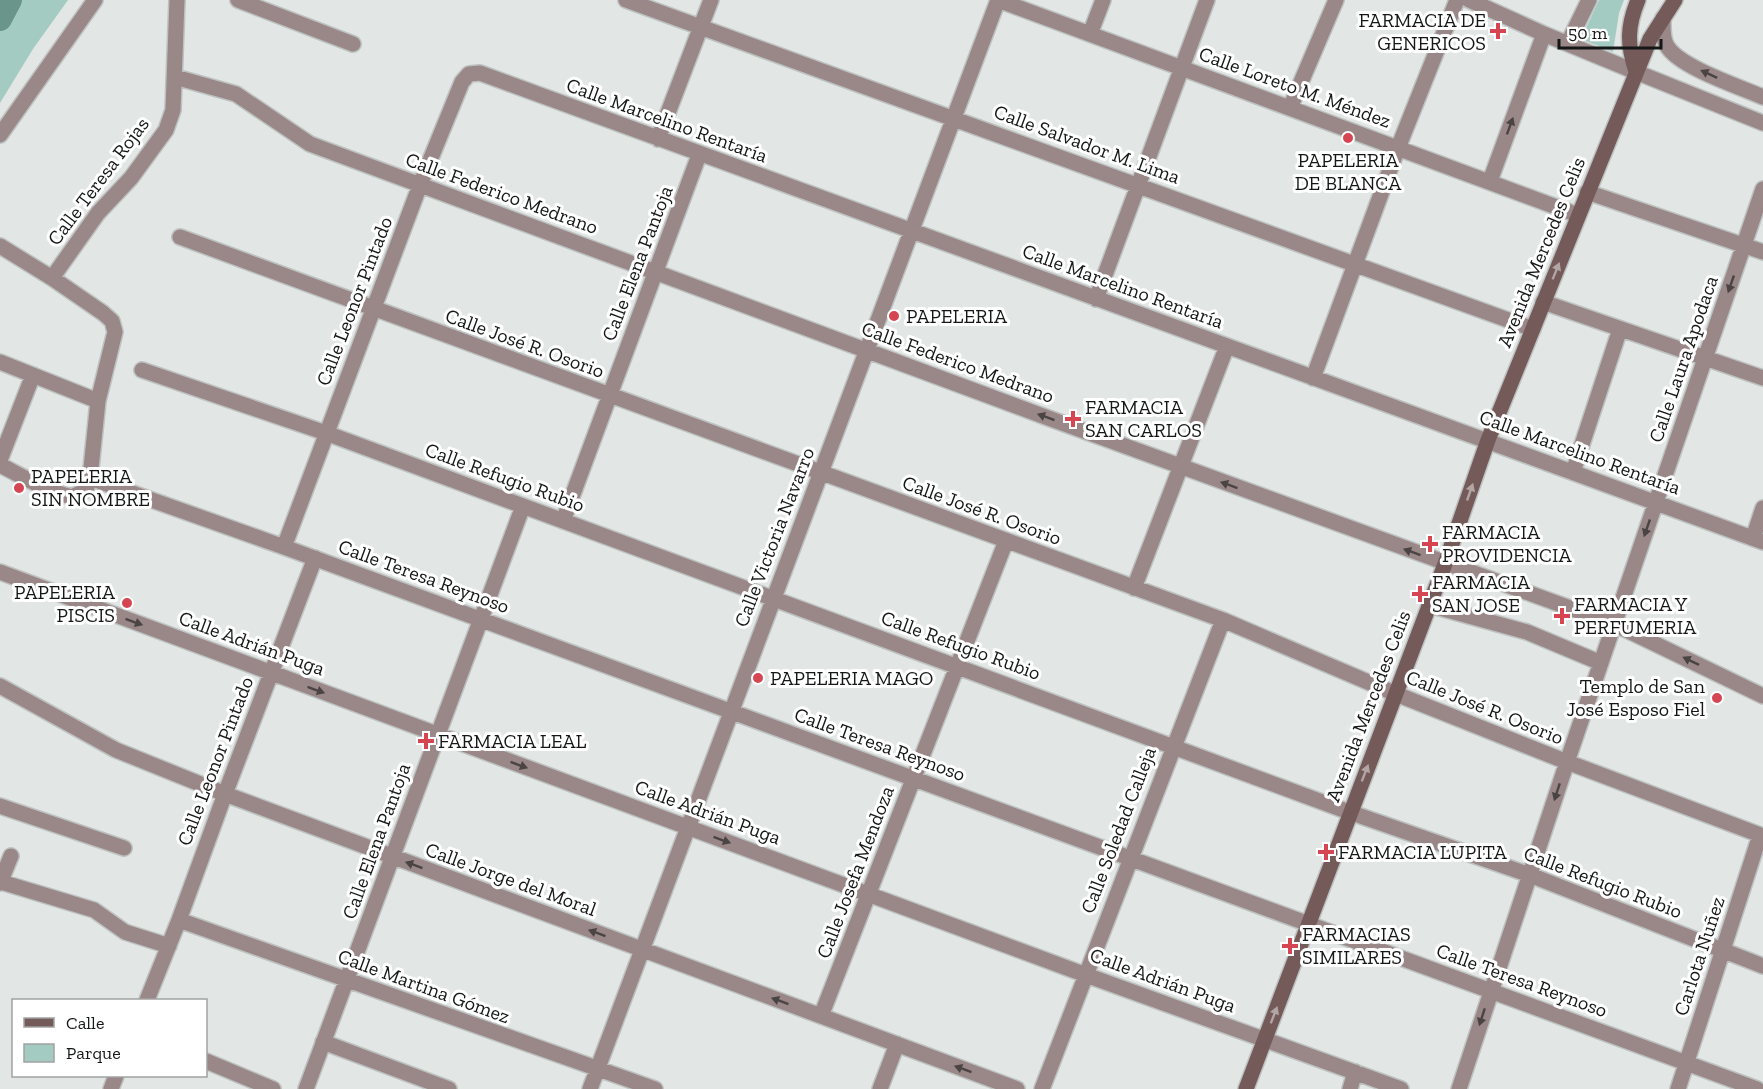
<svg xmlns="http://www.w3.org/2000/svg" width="1763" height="1089" viewBox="0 0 1763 1089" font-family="'Zilla Slab',serif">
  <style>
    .green { fill: #a4cbc1 }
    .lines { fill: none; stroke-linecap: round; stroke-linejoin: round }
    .river { stroke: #6a958b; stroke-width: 24 }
    .minor-casing { stroke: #bdc2c1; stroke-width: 18 }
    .tertiary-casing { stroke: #bdc2c1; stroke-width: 18 }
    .secondary-casing { stroke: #bdc2c1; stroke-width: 18 }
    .minor { stroke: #9a8787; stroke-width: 15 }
    .tertiary { stroke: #9a8787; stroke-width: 15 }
    .secondary { stroke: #745b5a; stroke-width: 15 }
    .oneway { fill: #4a4444 }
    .oneway2 { fill: #b3a5a4 }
    .poi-dot { fill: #d54552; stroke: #fff; stroke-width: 2 }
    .labels { text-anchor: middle; stroke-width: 6; stroke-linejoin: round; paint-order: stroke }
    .poi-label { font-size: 20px; fill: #151717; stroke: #fff; text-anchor: start }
    .street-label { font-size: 20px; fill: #151717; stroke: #fff }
  </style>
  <rect width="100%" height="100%" fill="#e2e7e6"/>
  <path class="green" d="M0 0H68L33 49 0 103Z
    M1599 0H1624L1619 13 1613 52 1581 39Z"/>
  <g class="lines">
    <path class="river" d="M0 19 10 0"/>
    <g class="minor-casing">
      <path id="minor" d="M238 0 353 44
        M626 0 1533 329
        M998 0 1578 215
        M1469 0 1544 34 1636 72
        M1663 18C1663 27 1662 38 1667 46 1679 67 1740 87 1763 97
        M1090 34 1103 0
        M1568 43 1589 0
        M175 77 236 94 310 144 1051 419 1614 624 1763 696
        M1290 108 1336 0
        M658 139 711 0
        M1490 181 1544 34
        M1587 192 1763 252
        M180 237 1223 620 1396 694 1567 762 1763 836
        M0 246 52 278 103 313 112 321 115 332 98 401 90 478 86 490 72 497C46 491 24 477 0 465
        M52 278 98 213 131 178 166 130 173 110 177 0
        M1096 299 1207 0
        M1543 302 1763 378
        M0 362 98 401
        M142 370 326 433 1349 812 1530 875 1763 966
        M1313 378 1398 148 1457 0
        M0 460 33 375
        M1573 472 1620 329
        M90 478 284 547 1757 1089
        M563 521 699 155
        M1753 538 1763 508
        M284 547 420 185 462 82 469 74 480 73C907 233 1336 384 1763 542
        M0 572 1086 975 1401 1089
        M1134 588 1227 346
        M1429 605 1527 632 1601 663
        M0 686 116 750 225 794 1017 1089
        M0 806 124 848
        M1 882 94 910 125 932 169 946
        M0 883 11 856
        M179 920 655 1089
        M147 1000 179 920 225 794 315 558
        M821 1016 1006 541
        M323 1042 449 1089
        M206 1061 273 1089
        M111 1089 116 1076
        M306 1089 523 506
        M590 1089 998 0
        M880 1089 897 1044
        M1042 1089 1223 620
        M1350 1089 1355 1072
        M1459 1089 1567 762 1763 189
        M1678 1089 1760 835"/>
    </g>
    <g class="tertiary-casing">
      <path id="tertiary" d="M1636 72 1763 123
        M0 135 95 0"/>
    </g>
    <g class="secondary-casing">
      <path id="secondary" d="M1636 72C1627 44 1627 27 1638 0
        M1246 1089 1445 564 1488 440 1650 39 1675 0"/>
    </g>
    <use href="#minor" class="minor"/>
    <use href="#tertiary" class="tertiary"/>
    <use href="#secondary" class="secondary"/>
  </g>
  <defs><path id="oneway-solid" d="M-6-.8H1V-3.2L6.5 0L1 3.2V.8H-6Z" transform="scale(1.5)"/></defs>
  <g class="oneway">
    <use href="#oneway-solid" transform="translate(1709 74) rotate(-155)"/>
    <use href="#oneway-solid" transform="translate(1510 126) rotate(-70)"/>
    <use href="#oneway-solid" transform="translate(1731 284) rotate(109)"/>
    <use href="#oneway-solid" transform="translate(1046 417) rotate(-160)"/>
    <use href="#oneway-solid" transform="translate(1229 485) rotate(-160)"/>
    <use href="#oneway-solid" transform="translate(1647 528) rotate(109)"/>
    <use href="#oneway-solid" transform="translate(1412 552) rotate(-160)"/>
    <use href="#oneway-solid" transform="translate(134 622) rotate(20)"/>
    <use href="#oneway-solid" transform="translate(1691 661) rotate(-154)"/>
    <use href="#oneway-solid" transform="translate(316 690) rotate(20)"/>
    <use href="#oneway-solid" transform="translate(519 765) rotate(20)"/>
    <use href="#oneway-solid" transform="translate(1557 792) rotate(108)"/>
    <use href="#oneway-solid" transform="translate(722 840) rotate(20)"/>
    <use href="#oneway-solid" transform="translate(414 865) rotate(-160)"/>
    <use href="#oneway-solid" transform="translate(597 933) rotate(-160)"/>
    <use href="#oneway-solid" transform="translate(780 1001) rotate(-160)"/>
    <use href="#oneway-solid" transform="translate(1482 1017) rotate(108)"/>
    <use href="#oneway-solid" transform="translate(963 1069) rotate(-160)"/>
  </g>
  <g class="oneway2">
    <use href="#oneway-solid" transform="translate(1556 271) rotate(-68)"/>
    <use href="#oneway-solid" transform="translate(1470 492) rotate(-71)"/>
    <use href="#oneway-solid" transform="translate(1365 773) rotate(-69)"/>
    <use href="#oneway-solid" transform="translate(1274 1015) rotate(-69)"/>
  </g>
  <g class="poi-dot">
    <path d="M1495 22h6v6h6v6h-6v6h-6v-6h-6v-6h6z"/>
    <circle cx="1348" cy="138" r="6"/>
    <circle cx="894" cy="316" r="6"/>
    <path d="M1070 410h6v6h6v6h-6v6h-6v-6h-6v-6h6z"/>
    <circle cx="19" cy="488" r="6"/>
    <path d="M1427 535h6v6h6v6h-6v6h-6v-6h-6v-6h6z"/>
    <path d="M1417 585h6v6h6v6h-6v6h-6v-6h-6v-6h6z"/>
    <circle cx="127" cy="603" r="6"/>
    <path d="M1559 607h6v6h6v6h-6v6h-6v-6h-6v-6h6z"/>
    <circle cx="758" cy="678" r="6"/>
    <circle cx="1717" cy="698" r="6"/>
    <path d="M423 732h6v6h6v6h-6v6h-6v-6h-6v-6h6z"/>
    <path d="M1323 843h6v6h6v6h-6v6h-6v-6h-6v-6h6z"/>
    <path d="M1287 937h6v6h6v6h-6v6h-6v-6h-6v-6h6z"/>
  </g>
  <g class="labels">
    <g class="poi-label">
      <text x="1486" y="27" text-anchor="end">FARMACIA DE<tspan x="1486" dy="23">GENERICOS</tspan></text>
      <text x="1348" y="167" text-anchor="middle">PAPELERIA<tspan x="1348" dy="23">DE BLANCA</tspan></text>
      <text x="906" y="323">PAPELERIA</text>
      <text x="1085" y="414">FARMACIA<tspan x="1085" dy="23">SAN CARLOS</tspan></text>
      <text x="31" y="483">PAPELERIA<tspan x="31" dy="23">SIN NOMBRE</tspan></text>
      <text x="1442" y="539">FARMACIA<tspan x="1442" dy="23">PROVIDENCIA</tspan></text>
      <text x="1432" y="589">FARMACIA<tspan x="1432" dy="23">SAN JOSE</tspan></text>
      <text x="115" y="599" text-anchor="end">PAPELERIA<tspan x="115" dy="23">PISCIS</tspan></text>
      <text x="1574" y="611">FARMACIA Y<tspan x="1574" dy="23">PERFUMERIA</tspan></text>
      <text x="770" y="685">PAPELERIA MAGO</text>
      <text x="1705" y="693" text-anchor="end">Templo de San<tspan x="1705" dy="23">José Esposo Fiel</tspan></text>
      <text x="438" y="748">FARMACIA LEAL</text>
      <text x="1338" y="859">FARMACIA LUPITA</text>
      <text x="1302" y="941">FARMACIAS<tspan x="1302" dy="23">SIMILARES</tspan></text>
    </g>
    <g class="street-label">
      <text transform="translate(1295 87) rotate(20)" y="7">Calle Loreto M. Méndez</text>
      <text transform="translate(667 120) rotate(20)" y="7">Calle Marcelino Rentaría</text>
      <text transform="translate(1087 144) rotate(20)" y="7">Calle Salvador M. Lima</text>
      <text transform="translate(98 181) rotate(-53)" y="7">Calle Teresa Rojas</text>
      <text transform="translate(502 193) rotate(20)" y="7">Calle Federico Medrano</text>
      <text transform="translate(1541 252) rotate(-68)" y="7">Avenida Mercedes Celis</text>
      <text transform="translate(637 263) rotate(-69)" y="7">Calle Elena Pantoja</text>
      <text transform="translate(1123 286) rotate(20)" y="7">Calle Marcelino Rentaría</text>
      <text transform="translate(354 301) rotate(-69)" y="7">Calle Leonor Pintado</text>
      <text transform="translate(525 343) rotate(20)" y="7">Calle José R. Osorio</text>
      <text transform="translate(1683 359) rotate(-71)" y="7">Calle Laura Apodaca</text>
      <text transform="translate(958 362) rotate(20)" y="7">Calle Federico Medrano</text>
      <text transform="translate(1580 452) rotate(20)" y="7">Calle Marcelino Rentaría</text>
      <text transform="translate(505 477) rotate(20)" y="7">Calle Refugio Rubio</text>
      <text transform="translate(982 510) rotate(20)" y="7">Calle José R. Osorio</text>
      <text transform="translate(774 537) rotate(-69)" y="7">Calle Victoria Navarro</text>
      <text transform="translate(424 576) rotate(20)" y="7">Calle Teresa Reynoso</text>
      <text transform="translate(252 643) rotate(20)" y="7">Calle Adrián Puga</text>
      <text transform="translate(961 645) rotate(20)" y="7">Calle Refugio Rubio</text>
      <text transform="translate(1368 706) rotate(-69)" y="7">Avenida Mercedes Celis</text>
      <text transform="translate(1485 707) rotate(22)" y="7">Calle José R. Osorio</text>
      <text transform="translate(880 744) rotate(20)" y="7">Calle Teresa Reynoso</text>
      <text transform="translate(215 761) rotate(-69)" y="7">Calle Leonor Pintado</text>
      <text transform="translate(708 812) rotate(20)" y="7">Calle Adrián Puga</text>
      <text transform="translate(1118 830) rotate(-69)" y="7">Calle Soledad Calleja</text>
      <text transform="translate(376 841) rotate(-70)" y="7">Calle Elena Pantoja</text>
      <text transform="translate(855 872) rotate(-69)" y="7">Calle Josefa Mendoza</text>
      <text transform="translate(511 879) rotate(20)" y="7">Calle Jorge del Moral</text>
      <text transform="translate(1603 882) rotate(21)" y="7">Calle Refugio Rubio</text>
      <text transform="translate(1699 956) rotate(-72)" y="7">Carlota Nuñez</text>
      <text transform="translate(1163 980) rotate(20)" y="7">Calle Adrián Puga</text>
      <text transform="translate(1522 980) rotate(20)" y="7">Calle Teresa Reynoso</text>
      <text transform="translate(424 986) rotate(20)" y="7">Calle Martina Gómez</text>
    </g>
  </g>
  <rect x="12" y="999" width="195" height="78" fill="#ffffff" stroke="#a1a2a2" stroke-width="1.5"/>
  <rect x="24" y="1018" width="30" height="9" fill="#745b5a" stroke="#a1a2a2" stroke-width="1.5"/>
  <text x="66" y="1029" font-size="18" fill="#151717">Calle</text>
  <rect x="24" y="1044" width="30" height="18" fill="#a4cbc1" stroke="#a1a2a2" stroke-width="1.5"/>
  <text x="66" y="1059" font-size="18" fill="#151717">Parque</text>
  <path d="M1559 39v9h102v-9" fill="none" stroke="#151717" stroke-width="3"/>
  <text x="1568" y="39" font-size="18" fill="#151717" stroke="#ffffff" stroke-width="4.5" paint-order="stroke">50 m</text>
</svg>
